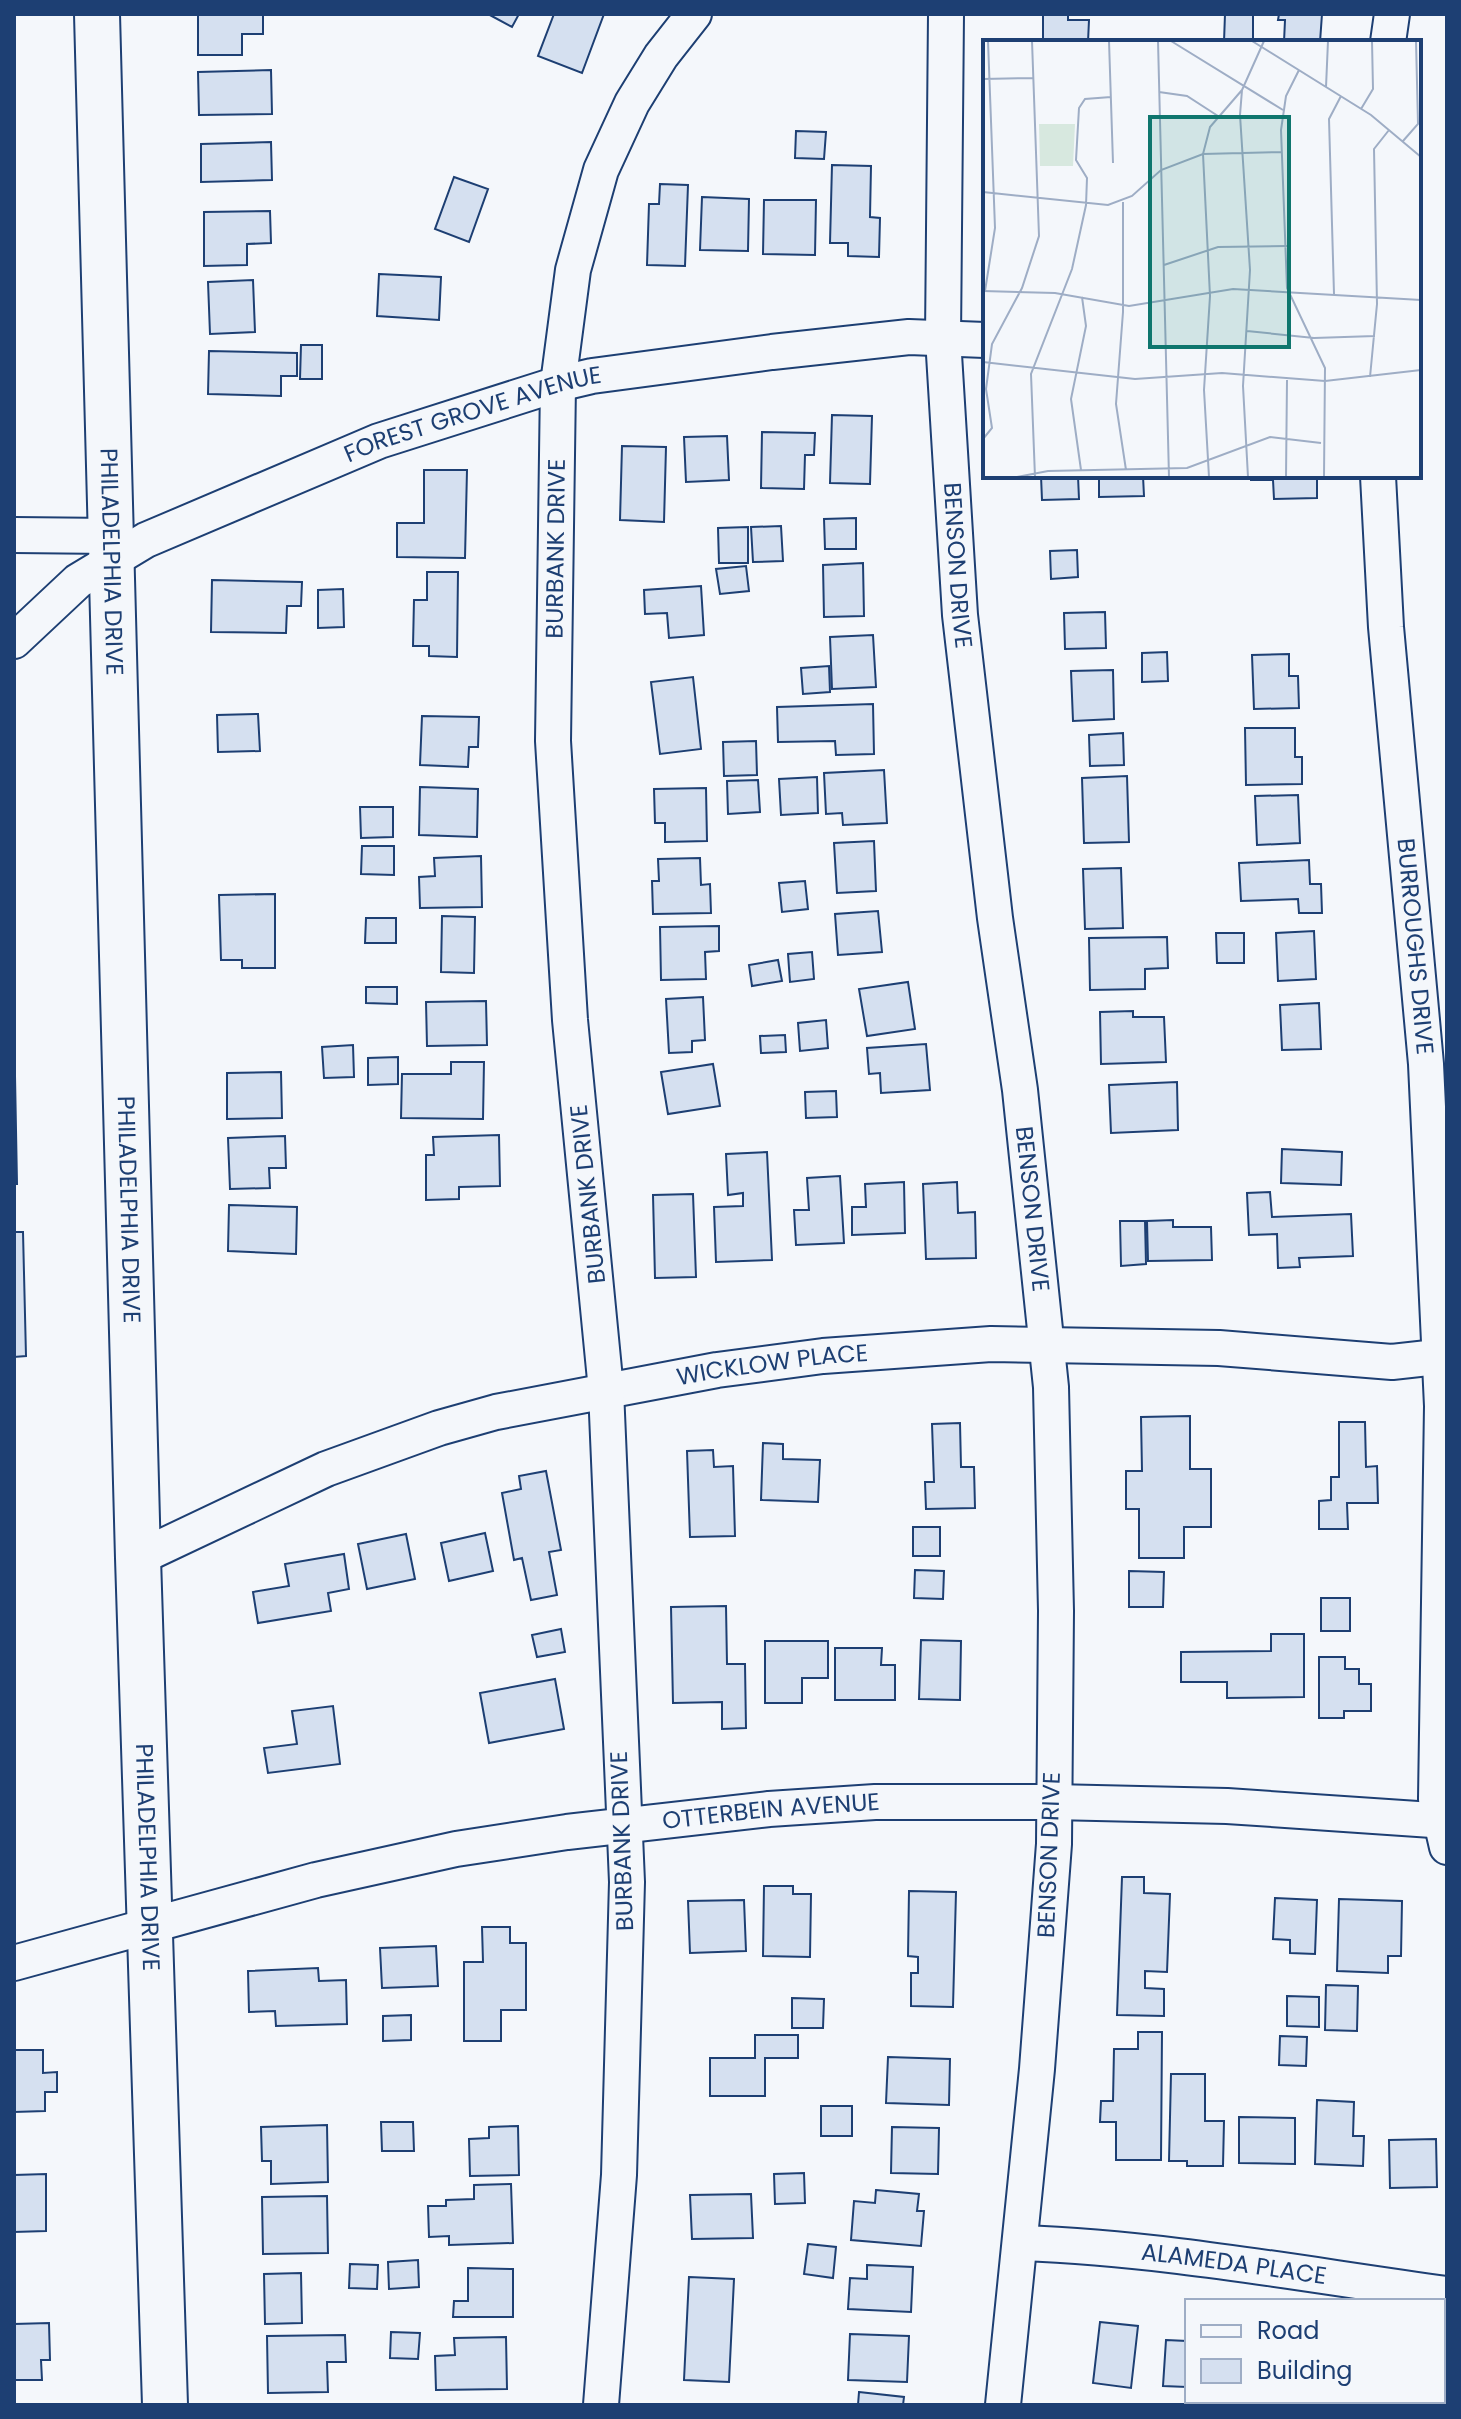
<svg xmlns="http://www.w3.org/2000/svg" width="1461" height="2419" viewBox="0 0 1461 2419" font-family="Poppins,sans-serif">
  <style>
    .building { fill: #d5e0f0; stroke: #1d3f73; stroke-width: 2 }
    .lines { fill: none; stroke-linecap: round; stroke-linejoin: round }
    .minor-casing { stroke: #1d3f73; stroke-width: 38 }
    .major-casing { stroke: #1d3f73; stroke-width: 48 }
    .minor { stroke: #f4f7fb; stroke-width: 34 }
    .major { stroke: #f4f7fb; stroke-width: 44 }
    .labels { text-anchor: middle; stroke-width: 6; stroke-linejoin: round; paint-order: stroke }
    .street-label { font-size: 24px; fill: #1d3f73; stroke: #f4f7fb }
    .inset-road { fill: none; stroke: #9eadc5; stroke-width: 2 }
    .view { fill: #0f766e; fill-opacity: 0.15; stroke: #0f766e; stroke-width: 4 }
    .inset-edge { fill: none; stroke: #1d3f73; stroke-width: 4 }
  </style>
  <rect width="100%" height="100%" fill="#f4f7fb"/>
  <path class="building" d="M198 14H263V34H242V55H198Z
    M488 14H519L512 27Z
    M554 14H604L582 73 538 56Z
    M1043 14H1068V20H1089L1088 42H1043Z
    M1225 14H1253V42H1224Z
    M1279 14H1322L1320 42H1284L1285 20H1278Z
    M271 70 272 114 199 115 198 72Z
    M796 131 826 132 824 159 795 158Z
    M271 142 272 180 201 182V144Z
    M832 165 871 166 870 217 880 218 879 257 848 256V243H830Z
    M454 177 488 189 469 242 435 229Z
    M660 184 688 185 685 266 647 265 649 204H659Z
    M702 197 749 199 748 251 700 250Z
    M764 200H816L815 255 763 254Z
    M270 211 271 243 247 244V265L204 266V212Z
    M379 274 441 277 439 320 377 316Z
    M253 280 255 332 210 334 208 282Z
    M301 345H322V379H300Z
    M209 351 297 353V376H281V396L208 394Z
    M832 415 872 416 870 484 830 483Z
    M762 432 815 433 814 455H805L804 489 761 488Z
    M727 436 729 480 686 482 684 437Z
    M622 446 666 447 664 522 620 520Z
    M424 470H467L465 558 397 557V523H424Z
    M1041 476H1078L1079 499 1042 500Z
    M1099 476H1143L1144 496 1099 497Z
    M1251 476H1317V498L1274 499 1273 480H1251Z
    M856 518V549H825L824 519Z
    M781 526 783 561 753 562 751 527Z
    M748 527V563H719L718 528Z
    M1077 550 1078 577 1051 579 1050 551Z
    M863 563 864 616 824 617 823 565Z
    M746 566 749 591 720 594 716 569Z
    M427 572H458L457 657 429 656V646H413L414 600H427Z
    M212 580 302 582 301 606H287L286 633 211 632Z
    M701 586 704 635 669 638 667 613 645 614 644 590Z
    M343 589 344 627 318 628V590Z
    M1105 612 1106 648 1065 649 1064 613Z
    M873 635 876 687 832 689 830 637Z
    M1167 652 1168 681 1142 682V653Z
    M1289 654V676H1298L1299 708 1254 709 1252 655Z
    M829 666 830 692 803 694 801 668Z
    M1113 670 1114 719 1073 721 1071 671Z
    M693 677 701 749 660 754 651 682Z
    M873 704 874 754 836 755 835 741 778 742 777 707Z
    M258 714 260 751 218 752 217 715Z
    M422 716 479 717 478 747H469L468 767 420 765Z
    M1245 728H1295V757H1302V784L1246 785Z
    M1123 733 1124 765 1090 766 1089 735Z
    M756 741 757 775 724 776 723 742Z
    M884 770 887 823 843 825 842 813 826 814 824 773Z
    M1127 776 1129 842 1084 843 1082 778Z
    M817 777 818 813 781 815 779 779Z
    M758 780 760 812 728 814 727 781Z
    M420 787 478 789 477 837 419 835Z
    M706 788 707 841 665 842V823H655L654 789Z
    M1298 795 1300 843 1257 845 1255 796Z
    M360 807H393V837L361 838Z
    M874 841 876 891 837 893 834 843Z
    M362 846H394V875L361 874Z
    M481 856 482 907 420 908 419 877 435 876 434 858Z
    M700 858 701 885 710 884 711 913 653 914 652 881H659L658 859Z
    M1309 860 1310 884H1321L1322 913H1299L1298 899 1241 901 1239 863Z
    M1121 868 1123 928 1085 929 1083 869Z
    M805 881 808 909 782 912 779 883Z
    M275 894V968H242V960H221L219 895Z
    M878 911 882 952 838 955 835 914Z
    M442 916 475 917 474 973 441 972Z
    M366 918H396V943H365Z
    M719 926V951L705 952 706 979 661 980 660 927Z
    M1314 931 1316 979 1278 981 1276 933Z
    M1216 933H1244V963H1217Z
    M1167 937 1168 968 1145 969V989L1090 990 1089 938Z
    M812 952 814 979 790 982 788 954Z
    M778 960 782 981 752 986 749 965Z
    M908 982 915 1029 867 1036 859 989Z
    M366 987H397V1004L366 1003Z
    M703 997 705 1040 692 1041V1052L669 1053 666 999Z
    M486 1001 487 1045 427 1046 426 1002Z
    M1319 1003 1321 1049 1282 1050 1280 1005Z
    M1133 1011V1017H1164L1166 1062 1101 1064 1100 1012Z
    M826 1020 828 1048 800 1051 798 1023Z
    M785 1035 786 1052 761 1053 760 1036Z
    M926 1044 930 1090 881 1093 880 1073 869 1074 867 1048Z
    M353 1045 354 1077 324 1078 322 1047Z
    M398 1057V1084L368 1085V1058Z
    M451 1062H484L483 1119 401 1118 402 1074H451Z
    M713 1064 720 1106 668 1114 661 1072Z
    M281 1072 282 1118 227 1119V1073Z
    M14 1076H15L17 1184H14Z
    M1177 1082 1178 1130 1111 1133 1109 1085Z
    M836 1091 837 1117 806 1118 805 1092Z
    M499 1135 500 1186 459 1187V1199L426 1200V1155H434L433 1137Z
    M285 1136 286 1168H269L270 1188 230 1189 228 1138Z
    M1282 1149 1342 1152 1341 1185 1281 1183Z
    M767 1152 772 1260 716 1262 714 1207 743 1206V1193L728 1195 726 1154Z
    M840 1176 844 1243 796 1245 794 1210H809L807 1178Z
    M904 1182 905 1233 852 1235V1207H866L865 1184Z
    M957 1182 958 1213 975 1212 976 1258 926 1259 923 1184Z
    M1270 1192 1272 1217 1351 1214 1353 1256 1299 1258 1300 1267 1278 1268 1277 1234 1249 1235 1247 1193Z
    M693 1194 696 1277 655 1278 653 1195Z
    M229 1205 297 1207 296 1254 228 1251Z
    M1173 1220V1227H1211L1212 1260 1148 1261 1147 1221Z
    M1120 1221H1145L1146 1264 1121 1266Z
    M14 1232H23L26 1356 14 1357Z
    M1190 1416V1469H1211V1527H1184V1558H1139V1509H1126V1471H1142L1141 1417Z
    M1339 1422H1365L1366 1467 1377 1466 1378 1503H1347L1348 1529H1319V1501L1331 1500V1477H1339Z
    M960 1423 961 1467H974L975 1508 926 1509 925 1482H934L932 1424Z
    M763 1443 783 1444V1459L820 1460 818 1502 761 1500Z
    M713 1450 714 1467 733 1466 735 1536 690 1537 687 1451Z
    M546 1471 561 1550 549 1552 557 1595 531 1600 522 1558 514 1560 502 1493 521 1489 519 1476Z
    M913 1527H940V1556H913Z
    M485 1533 493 1571 449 1581 441 1543Z
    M406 1534 415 1579 367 1589 358 1544Z
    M344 1554 349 1589 328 1593 331 1611 258 1623 253 1592 289 1586 285 1564Z
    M915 1570 944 1571 943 1599 914 1598Z
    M1129 1571 1164 1572 1163 1607H1129Z
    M1321 1598H1350V1631H1321Z
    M726 1606 727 1664H745L746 1728 722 1729V1702L673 1703 671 1607Z
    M561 1629 565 1652 537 1657 532 1635Z
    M1271 1634H1304V1697L1227 1698V1682H1181V1652L1271 1651Z
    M921 1640 961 1641 960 1700 919 1699Z
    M765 1641H828V1678H802V1703H765Z
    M835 1648H882L881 1665H895V1700H835Z
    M1319 1657H1345V1669H1359V1684H1371V1711H1344V1718H1319Z
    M555 1679 564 1729 489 1743 480 1693Z
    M333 1706 340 1764 268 1773 264 1748 297 1744 292 1711Z
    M1122 1877H1144V1893L1170 1894 1167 1972 1145 1971V1988L1164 1989V2016L1117 2015Z
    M764 1886H793V1894H811L810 1957 763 1956Z
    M909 1891 956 1892 953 2007 911 2006V1973H918V1957L908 1956Z
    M1275 1898 1317 1900 1315 1954 1290 1953V1940L1273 1939Z
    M1339 1899 1402 1901 1401 1956H1388V1973L1337 1971Z
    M744 1900 746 1951 690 1953 688 1901Z
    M482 1927H510V1943H526V2010H501V2041H464V1962H483Z
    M436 1946 438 1986 382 1988 380 1948Z
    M318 1968 319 1981 346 1980 347 2024 276 2026 275 2011 249 2012 248 1971Z
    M1326 1985 1358 1986 1357 2031 1325 2030Z
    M1287 1996 1319 1997V2027L1287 2026Z
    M792 1998 824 1999 823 2028H792Z
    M411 2015V2040L383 2041V2016Z
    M1138 2032H1162L1161 2160H1116V2122H1100L1101 2101H1113L1114 2049H1138Z
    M755 2035H798V2058H765V2096H710V2058H755Z
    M1280 2036 1307 2037 1306 2066 1279 2065Z
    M14 2050H43V2073L57 2072V2092H45V2111L14 2112Z
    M888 2057 950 2059 949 2105 886 2103Z
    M1171 2074H1205V2121H1224L1223 2166H1187V2161H1169Z
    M1317 2100 1354 2102 1353 2136H1364L1363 2166 1315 2164Z
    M821 2106H852V2136H821Z
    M1239 2117 1295 2118V2164L1239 2163Z
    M381 2122H413L414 2151H382Z
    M327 2125 328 2182 271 2184V2161H262L261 2127Z
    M518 2126 519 2175 470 2176 469 2139 489 2138V2127Z
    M892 2127 939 2128 938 2174 891 2173Z
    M1436 2139 1437 2187 1390 2188 1389 2140Z
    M804 2173 805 2203 775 2204 774 2174Z
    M46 2174V2231L14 2232V2175Z
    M511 2184 513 2243 449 2245V2236L429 2237 428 2206H446V2200L474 2199V2185Z
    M876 2190 919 2194 917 2211H924L921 2246 851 2240 854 2201 875 2203Z
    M751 2194 753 2238 692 2239 690 2195Z
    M327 2196 328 2253 263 2254 262 2197Z
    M808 2244 836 2247 833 2278 804 2274Z
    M418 2260 419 2287 389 2289 388 2262Z
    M350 2264 378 2265 377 2289 349 2288Z
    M867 2265 913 2267 911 2312 848 2309 850 2278 867 2279Z
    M468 2268 513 2269V2317H453L454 2301H468Z
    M301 2273 302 2323 265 2324 264 2274Z
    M689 2277 734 2279 729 2382 684 2380Z
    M1100 2322 1138 2326 1131 2388 1093 2383Z
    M49 2323 50 2360H41L42 2380H14V2324Z
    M391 2332 420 2333 418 2359 390 2358Z
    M850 2334 909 2336 907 2382 848 2380Z
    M345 2335 346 2362H327L328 2392 268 2393 267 2336Z
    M506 2337 507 2389 436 2390 435 2356 455 2355 454 2338Z
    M1166 2340 1187 2341V2387L1163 2386Z
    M1443 2374 1447 2375V2405H1432L1433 2401H1443Z
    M859 2392 904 2397 903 2405H858Z
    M1293 2401H1347V2405H1293Z
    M1366 2401H1416L1415 2405H1366Z"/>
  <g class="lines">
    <g class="minor-casing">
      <g id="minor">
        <path id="s1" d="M946 14 943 338 960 615 995 918 1020 1090 1051 1387 1056 1611 1054 1844 1037 2069 1003 2405"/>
        <path d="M1388 42 1392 14"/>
        <path id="s2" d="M1378 476 1386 627 1426 1064 1442 1406 1436 1799 1447 1847"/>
        <path d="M14 535 112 536"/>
        <path id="s3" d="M14 641 78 581 146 540 379 441 558 384 592 376 772 352 909 337 985 340"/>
        <path id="s4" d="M138 1558 326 1469 439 1428 496 1412 717 1370 823 1356 991 1344 1219 1348 1392 1362 1437 1357"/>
        <path id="s5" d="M14 1963 316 1880 456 1849 567 1832 769 1809 875 1802H1053L1227 1806 1447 1821"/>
        <path id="s6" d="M1021 2243C1164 2248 1306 2275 1447 2294"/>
        <path id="s7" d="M601 2405 619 2175 627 1882 606 1390 570 1020 553 741 558 384 573 270 601 170 632 103 661 56 694 14"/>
      </g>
    </g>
    <g class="major-casing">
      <g id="major">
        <path id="s8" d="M97 14 138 1558 165 2405"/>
      </g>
    </g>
    <use href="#minor" class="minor"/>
    <use href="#major" class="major"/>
  </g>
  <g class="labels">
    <g class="street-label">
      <text dy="8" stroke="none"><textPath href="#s3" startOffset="518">FOREST GROVE AVENUE</textPath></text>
      <text dy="8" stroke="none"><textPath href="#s7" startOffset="1860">BURBANK DRIVE</textPath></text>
      <text dy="8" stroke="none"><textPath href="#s8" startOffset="548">PHILADELPHIA DRIVE</textPath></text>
      <text dy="8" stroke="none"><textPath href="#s1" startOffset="552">BENSON DRIVE</textPath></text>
      <text dy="8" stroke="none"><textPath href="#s2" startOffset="472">BURROUGHS DRIVE</textPath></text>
      <text transform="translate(588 1194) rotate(-96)" y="8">BURBANK DRIVE</text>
      <text dy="8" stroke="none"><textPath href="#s1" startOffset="1200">BENSON DRIVE</textPath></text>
      <text dy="8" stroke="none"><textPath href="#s8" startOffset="1196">PHILADELPHIA DRIVE</textPath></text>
      <text dy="8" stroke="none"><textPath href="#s4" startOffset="668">WICKLOW PLACE</textPath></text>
      <text dy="8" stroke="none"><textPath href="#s5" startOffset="774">OTTERBEIN AVENUE</textPath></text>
      <text transform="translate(622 1841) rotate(-92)" y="8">BURBANK DRIVE</text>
      <text transform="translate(1049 1855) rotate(-88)" y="8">BENSON DRIVE</text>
      <text dy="8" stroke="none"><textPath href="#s8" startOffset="1844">PHILADELPHIA DRIVE</textPath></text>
      <text dy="8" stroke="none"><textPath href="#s6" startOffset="214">ALAMEDA PLACE</textPath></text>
    </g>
  </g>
  <g transform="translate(983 40)">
    <rect width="438" height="438" fill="#f4f7fb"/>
    <path d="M56 84H92L90 126H57Z" fill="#d7e8df"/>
    <path class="inset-road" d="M126 1 130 123M175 1 186 437M188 1 300 70M269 1 388 75 438 117M316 30 303 56 298 90 304 248 342 328 341 437M0 39 50 38M343 47 345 1M176 52 204 56 235 76M378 69 390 49 389 1M420 101 435 84 433 1M438 143V235M0 152 125 165 149 156 178 130 220 114 298 112M140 162V272L133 364 143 430M181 225 235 207 304 206M438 248V311M0 251 72 253 146 266 250 249 438 260M2 251 12 188 5 1M351 254 346 79 358 56M264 291 331 298 392 296M0 322 152 339 239 333 342 341 438 330M387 337 394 264 391 109 406 90M0 399 9 388 3 349 9 304 39 248 56 196 49 1M98 430 88 359 103 286 99 257M34 437 65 431 204 428 287 397 338 403M52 437 48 334 89 229 103 165 104 138 93 120 96 68 102 59 128 57M226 437 221 350 227 256 220 114 227 87 259 50M265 437 260 346 267 230 257 75 259 50 281 1M303 437 304 340"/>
    <path class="view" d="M167 77H306V307H167Z"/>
    <rect width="438" height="438" class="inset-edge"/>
  </g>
  <rect width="1461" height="2419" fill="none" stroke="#1d3f73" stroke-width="32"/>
  <rect x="1185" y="2299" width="260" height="104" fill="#f4f7fb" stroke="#9eadc5" stroke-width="2"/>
  <rect x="1201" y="2325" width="40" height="12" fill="#f4f7fb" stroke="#9eadc5" stroke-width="2"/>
  <text x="1257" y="2339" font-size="24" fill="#1d3f73">Road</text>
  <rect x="1201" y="2359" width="40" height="24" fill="#d5e0f0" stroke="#9eadc5" stroke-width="2"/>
  <text x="1257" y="2379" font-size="24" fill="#1d3f73">Building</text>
</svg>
